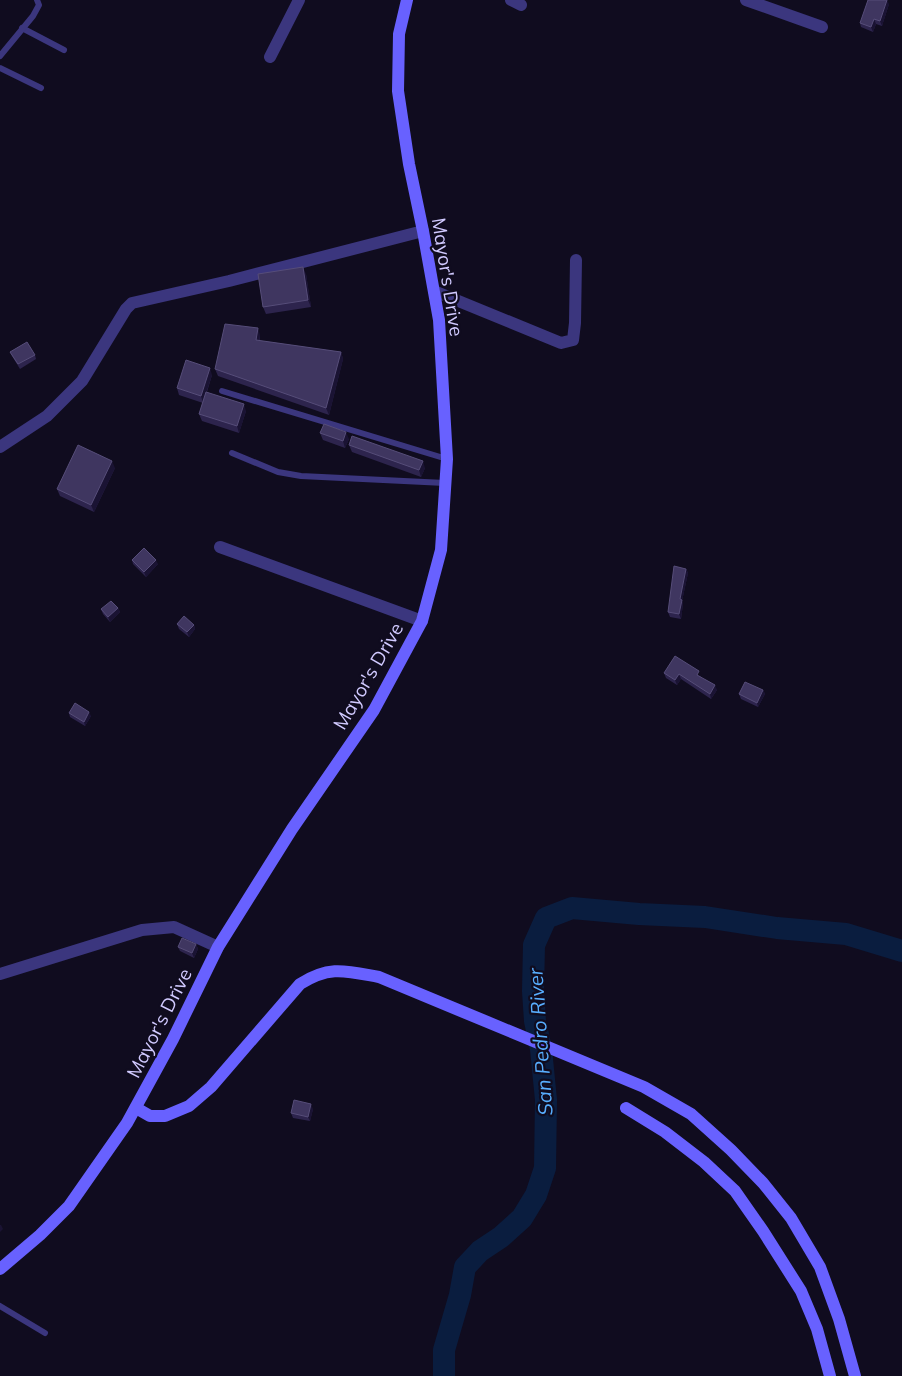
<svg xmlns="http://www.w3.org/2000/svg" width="902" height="1376" font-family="Mulish,sans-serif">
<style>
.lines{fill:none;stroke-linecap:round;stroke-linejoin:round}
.river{stroke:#0a1d3f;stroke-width:22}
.lane{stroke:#3b367e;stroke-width:6}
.street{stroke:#3b367e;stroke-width:12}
.secondary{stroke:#6861ff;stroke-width:12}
.wall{fill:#2d244d}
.shaded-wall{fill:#1a1333}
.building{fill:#3f3660;stroke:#564d79}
.labels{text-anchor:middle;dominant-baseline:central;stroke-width:4.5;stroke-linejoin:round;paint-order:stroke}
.street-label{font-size:19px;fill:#d1caff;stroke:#100c1f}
.water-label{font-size:20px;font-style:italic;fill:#58aeff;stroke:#100c1f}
</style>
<rect width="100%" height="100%" fill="#100c1f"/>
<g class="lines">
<polyline class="river" points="444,1376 444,1350 460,1295 465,1267 480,1251 501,1237 522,1218 536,1195 545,1168 546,1100 541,1049 535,1021 533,991 534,945 546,918 572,908 639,914 705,917 777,928 846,934 902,951"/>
<g class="lane">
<polyline points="22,28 64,50"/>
<polyline points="0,56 33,16 39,5 37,0"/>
<polyline points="0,68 41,88"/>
<polyline points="222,391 447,459"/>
<polyline points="232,453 278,472 301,476 445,483"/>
<polyline points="0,1306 45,1333"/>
</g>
<g class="street">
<polyline points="511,0 521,5"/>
<polyline points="746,0 822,27"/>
<polyline points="270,57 299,0"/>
<polyline points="434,291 561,343 573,340 575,323 576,260"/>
<polyline points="0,447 47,416 82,381 126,309 132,303 229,281 423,231"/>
<polyline points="220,547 422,621"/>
<polyline points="0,974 142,930 174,927 218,947"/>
</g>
<g class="secondary">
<path d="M136,1108l14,8h15l24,-10 22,-19 89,-103c30,-19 46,-13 79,-7l265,110 47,27 40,36 32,33 28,35 29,49 19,52 16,57"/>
<polyline points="626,1108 665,1132 704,1162 735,1191 763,1231 801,1291 817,1329 830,1376"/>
<polyline points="0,1269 40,1235 69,1206 127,1123 173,1039 218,947 292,829 374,710 422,621 441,550 447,459 439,320 423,231 409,164 398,91 399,34 407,0"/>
</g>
</g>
<g class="wall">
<polygon points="889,4 882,26 876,24 873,32 861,27 860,23"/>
<polygon points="306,274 311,307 266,314 263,307"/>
<polygon points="260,335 260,341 341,352 343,359 329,415 218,376 215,369"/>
<polygon points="10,352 35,355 36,359 20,369 12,356"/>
<polygon points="212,375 207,392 246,411 239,433 202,421 199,414 203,403 179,395 177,388"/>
<polygon points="320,433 349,439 345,448 323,440"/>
<polygon points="349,445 425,468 421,477 352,452"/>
<polygon points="115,468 94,512 60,496 57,489"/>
<polygon points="132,560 158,564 146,577 133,564"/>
<polygon points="686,569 688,573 682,601 683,604 681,619 670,617 668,612"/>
<polygon points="118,608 120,612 110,622 103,614 101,609"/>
<polygon points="177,624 194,625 195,629 189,637 179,629"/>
<polygon points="664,673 701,676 700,677 717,690 711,699 681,679 677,685 666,678"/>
<polygon points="763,690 765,694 758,707 741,699 739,694"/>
<polygon points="69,713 91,716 85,726 70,717"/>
<polygon points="196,944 198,949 194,958 180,951 178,947"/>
<polygon points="313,1109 310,1121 293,1118 291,1113"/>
</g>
<g class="shaded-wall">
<polygon points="887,0 889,4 882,26 880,21"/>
<polygon points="874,19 876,24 873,32 871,27"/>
<polygon points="303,267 306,274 311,307 308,300"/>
<polygon points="258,328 260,335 259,347 256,340"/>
<polygon points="341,352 343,359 329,415 326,408"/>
<polygon points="210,368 212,375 203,403 201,396"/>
<polygon points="244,404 246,411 239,433 237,426"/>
<polygon points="346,432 349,439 345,448 343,441"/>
<polygon points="112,461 115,468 94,512 91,505"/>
<polygon points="423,461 425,468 421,477 419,470"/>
<polygon points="156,560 158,564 146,577 144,572"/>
<polygon points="686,569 688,573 682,601 683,604 681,619 679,614 680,599"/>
<polygon points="118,608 120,612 110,622 108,617"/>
<polygon points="194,625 195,629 189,637 187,632"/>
<polygon points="679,674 681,679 677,685 675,680"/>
<polygon points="715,685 717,690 711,699 710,694"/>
<polygon points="763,690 765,694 758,707 757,703"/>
<polygon points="89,712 91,716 85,726 84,722"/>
<polygon points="196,944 198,949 194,958 192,953"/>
<polygon points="311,1104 313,1109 310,1121 308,1117"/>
<polygon points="0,1225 1,1225 3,1229 0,1232"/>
</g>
<g class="building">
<polygon points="868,0 887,0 880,21 874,19 871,27 860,23"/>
<polygon points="303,267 308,300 263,307 258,274"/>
<polygon points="225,324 258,328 256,340 341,352 326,408 215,369"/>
<polygon points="27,342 35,355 18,364 10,352"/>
<polygon points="186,360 210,368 201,396 177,388"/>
<polygon points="206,392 244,404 237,426 199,414"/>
<polygon points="324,424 346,432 343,441 320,433"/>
<polygon points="352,436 423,461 419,470 349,445"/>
<polygon points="78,445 112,461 91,505 57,489"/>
<polygon points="144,548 156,560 144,572 132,560"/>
<polygon points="674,566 686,569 680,599 682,600 679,614 668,612"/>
<polygon points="111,601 118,608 108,617 101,609"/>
<polygon points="184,616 194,625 187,632 177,624"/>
<polygon points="675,656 699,671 697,675 715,685 710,694 679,674 675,680 664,673"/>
<polygon points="745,682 763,690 757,703 739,694"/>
<polygon points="75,703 89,712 84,722 69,713"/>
<polygon points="182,938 196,944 192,953 178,947"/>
<polygon points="294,1100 311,1104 308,1117 291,1113"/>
</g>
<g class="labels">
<g class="street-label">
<text transform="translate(448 277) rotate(81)">Mayor's Drive</text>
<text transform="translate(368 676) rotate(-60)">Mayor's Drive</text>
<text transform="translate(159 1023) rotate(-63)">Mayor's Drive</text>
</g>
<g class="water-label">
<text transform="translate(540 1042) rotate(-94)">San Pedro River</text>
</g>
</g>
</svg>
